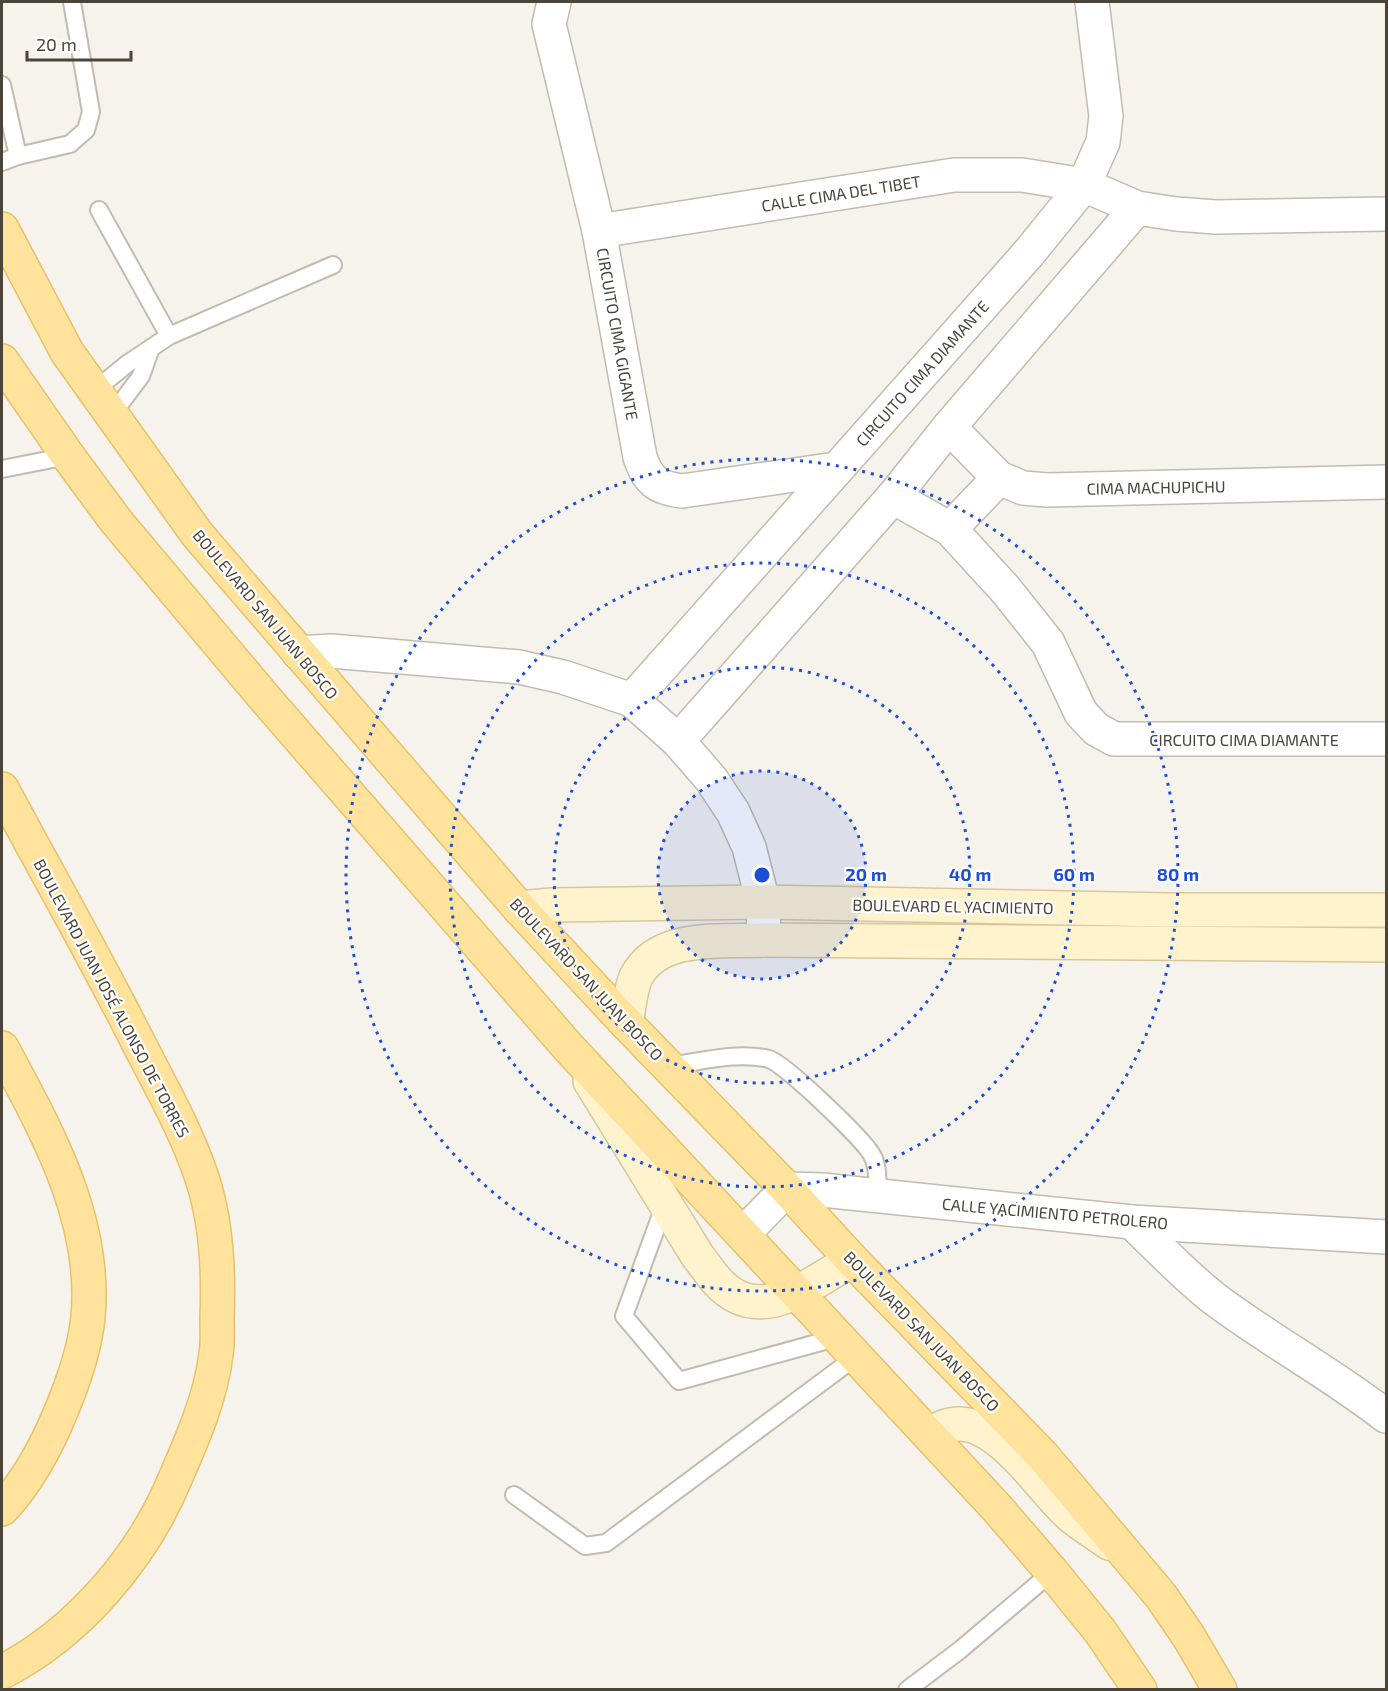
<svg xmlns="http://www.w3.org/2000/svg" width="1388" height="1691" font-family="'Exo 2',sans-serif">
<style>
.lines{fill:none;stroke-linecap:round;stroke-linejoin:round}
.lane-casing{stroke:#c2bbae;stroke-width:20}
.street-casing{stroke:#c2bbae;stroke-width:36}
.secondary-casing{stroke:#d6c79b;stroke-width:36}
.primary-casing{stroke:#e6c16a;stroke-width:36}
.lane{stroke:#fff;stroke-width:16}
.street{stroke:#fff;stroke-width:33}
.secondary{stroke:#fff3cd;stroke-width:33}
.primary{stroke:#ffe39c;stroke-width:33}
.ring{fill:none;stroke:#1d4ed8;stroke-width:3;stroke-dasharray:3 6}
.labels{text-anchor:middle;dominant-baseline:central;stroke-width:4.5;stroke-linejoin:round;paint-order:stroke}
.street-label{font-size:16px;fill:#4b4439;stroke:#fff}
.centre{fill:#1d4ed8;stroke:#fff;stroke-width:3}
.ring-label{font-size:18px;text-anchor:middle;font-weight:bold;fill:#1d4ed8;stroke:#fff;stroke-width:4.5;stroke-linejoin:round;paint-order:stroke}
</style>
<rect width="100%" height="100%" fill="#f6f3ec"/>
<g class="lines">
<g class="lane-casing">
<g id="lane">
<polyline points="2,85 18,156"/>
<polyline points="2,162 18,156 70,144 86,130 91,112 72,2"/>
<polyline points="99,210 169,336"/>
<polyline points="95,390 127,364 169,336 333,265"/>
<polyline points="111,416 141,376 151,348"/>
<polyline points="2,469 68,456"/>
<path d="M668,1066c32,-4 69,-15 101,-7 16,5 94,80 103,96 7,12 5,28 6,41"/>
<polyline points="665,1204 624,1316 679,1381 839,1337"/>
<polyline points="514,1495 585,1546 606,1543 857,1356"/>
<polyline points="907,1690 960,1650 1052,1572"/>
</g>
</g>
<g class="street-casing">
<g id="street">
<path d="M554,2l-5,22 50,207 41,226c8,24 17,31 42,34l154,-22"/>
<polyline points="599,231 954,175 1022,175 1084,185 1137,208 1176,214 1216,217 1386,214"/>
<polyline points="949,427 999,478 1023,488 1047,490 1386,482"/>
<polyline points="893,497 950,529 1005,589 1048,643 1081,713 1096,729 1114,739 1386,739"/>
<polyline points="950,529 999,478"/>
<polyline points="299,653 331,651 519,667 563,677 632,700 678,741 711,779 733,812 749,847 763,902 764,940"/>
<polyline points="632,700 1028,254 1084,185 1103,142 1106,116 1092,2"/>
<polyline points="678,741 893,497 949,427 1137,208"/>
<path d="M1132,1222c27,26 54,55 84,78 55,41 116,74 170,116"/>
<polyline points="743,1234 787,1189 822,1190 1132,1222 1386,1237"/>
</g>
</g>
<g class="secondary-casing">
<g id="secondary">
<polyline points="519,908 552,905 763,902 1168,910 1386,910"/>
<path d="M626,1023c3,-14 4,-33 10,-46 23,-44 87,-35 128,-37l622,5"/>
<path d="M590,1081l107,174c7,9 13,18 20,26 42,47 93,3 135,-21"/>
<path d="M930,1435c54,-43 106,51 141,81 12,10 26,18 38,27"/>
</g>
</g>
<g class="primary-casing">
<g id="primary">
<polyline points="2,229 67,352 197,534 519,908 626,1023 787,1189 852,1260 1042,1455 1161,1596 1189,1637 1220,1690"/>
<polyline points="2,361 68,456 116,521 263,696 568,1047 996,1507 1052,1572 1100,1631 1140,1690"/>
<path d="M2,789c45,84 92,166 135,251 23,45 49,90 65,138 15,45 17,93 15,140 0,12 1,25 -1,36 -5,43 -24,86 -41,125 -33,79 -97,154 -173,193"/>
<path d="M2,1048c44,82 95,171 86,269 -3,31 -14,63 -26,92 -15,37 -33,71 -60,100"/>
</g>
</g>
<use href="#lane" class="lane"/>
<use href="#street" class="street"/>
<use href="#secondary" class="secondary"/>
<use href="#primary" class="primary"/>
</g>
<circle cx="762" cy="875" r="104" fill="#1d4ed8" fill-opacity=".12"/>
<g class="ring">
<circle cx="762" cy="875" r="104"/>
<circle cx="762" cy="875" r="208"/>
<circle cx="762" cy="875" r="312"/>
<circle cx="762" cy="875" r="416"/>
</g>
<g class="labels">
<g class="street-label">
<text transform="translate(841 193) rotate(-9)">CALLE CIMA DEL TIBET</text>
<text transform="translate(618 334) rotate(80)">CIRCUITO CIMA GIGANTE</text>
<text transform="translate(922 373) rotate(-48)">CIRCUITO CIMA DIAMANTE</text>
<text transform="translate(1156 487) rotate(-1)">CIMA MACHUPICHU</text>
<text transform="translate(266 614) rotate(50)">BOULEVARD SAN JUAN BOSCO</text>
<text x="1244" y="739">CIRCUITO CIMA DIAMANTE</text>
<text transform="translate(953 906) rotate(1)">BOULEVARD EL YACIMIENTO</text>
<text transform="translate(587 979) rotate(47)">BOULEVARD SAN JUAN BOSCO</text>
<text transform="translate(112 998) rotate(62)">BOULEVARD JUAN JOSÉ ALONSO DE TORRES</text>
<text transform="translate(1055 1213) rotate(5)">CALLE YACIMIENTO PETROLERO</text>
<text transform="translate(922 1331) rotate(46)">BOULEVARD SAN JUAN BOSCO</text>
</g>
</g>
<circle cx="762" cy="875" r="9" class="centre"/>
<g class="ring-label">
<text x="866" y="881">20 m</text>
<text x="970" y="881">40 m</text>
<text x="1074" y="881">60 m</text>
<text x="1178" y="881">80 m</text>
</g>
<rect width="1388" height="1691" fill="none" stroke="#4b4439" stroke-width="6"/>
<path d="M27 51v9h104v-9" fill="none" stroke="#4b4439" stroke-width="3"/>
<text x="36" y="51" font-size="18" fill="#4b4439" stroke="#ffffff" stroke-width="4.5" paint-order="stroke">20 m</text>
</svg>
